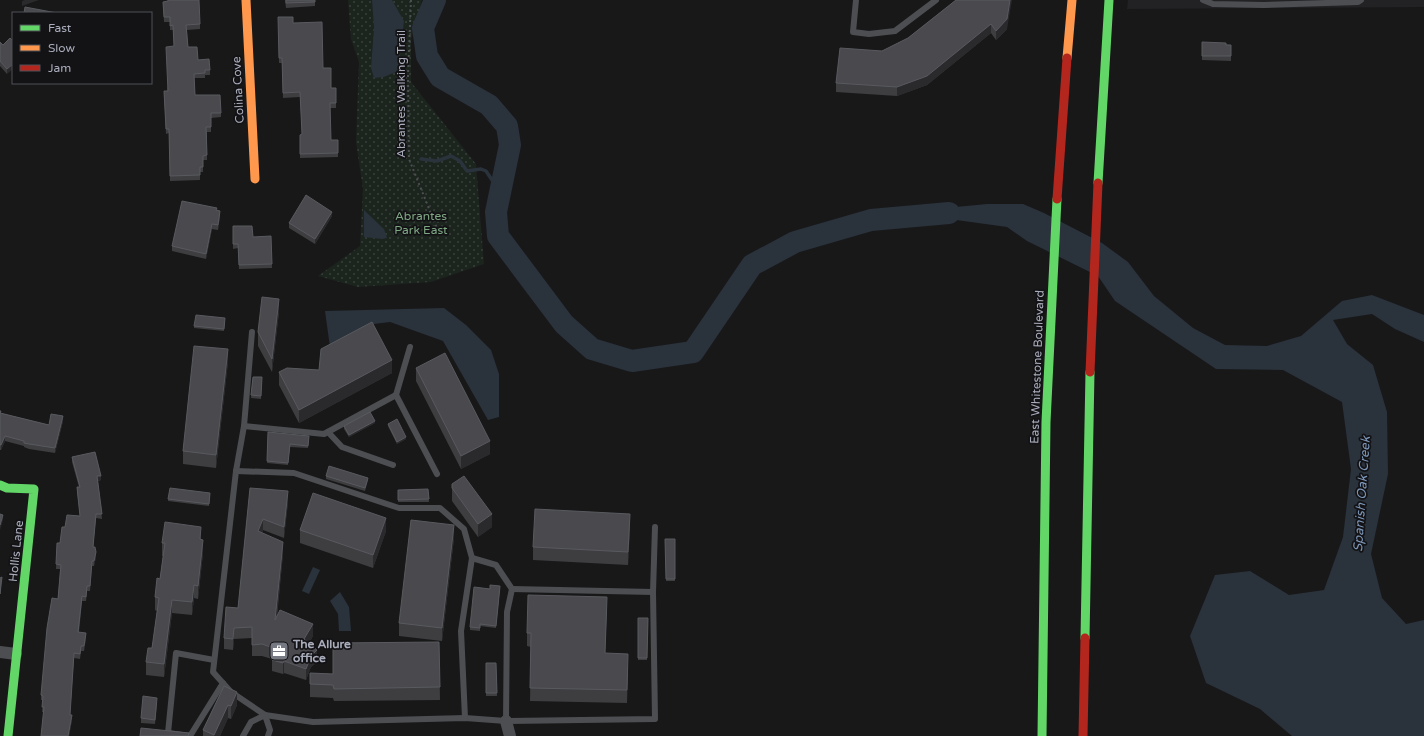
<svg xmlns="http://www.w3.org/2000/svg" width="1424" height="736" font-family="'Varela Round',sans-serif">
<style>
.built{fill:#222225}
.park{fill:url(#park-dots)}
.water{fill:#2a323c}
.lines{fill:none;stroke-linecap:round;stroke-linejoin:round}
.stream{stroke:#2a323c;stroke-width:3.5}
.river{stroke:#2a323c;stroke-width:22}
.path{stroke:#4e4f53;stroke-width:2;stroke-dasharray:2 3;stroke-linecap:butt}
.lane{stroke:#4c4e52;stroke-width:6}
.street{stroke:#4c4e52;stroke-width:12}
.fast{stroke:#63d668;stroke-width:9}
.slow{stroke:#ff974d;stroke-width:9}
.jam{stroke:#b3261e;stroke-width:9}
.wall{fill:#3e3e41}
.shaded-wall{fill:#2a2a2c}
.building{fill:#4a4a4e;stroke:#585a5f}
.labels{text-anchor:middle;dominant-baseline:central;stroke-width:3.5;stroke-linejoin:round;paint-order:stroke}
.street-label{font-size:12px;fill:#a9adbb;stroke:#131215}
.park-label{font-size:12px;fill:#7ea784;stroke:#131215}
.poi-label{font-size:12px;font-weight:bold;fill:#a9adbb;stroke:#131215;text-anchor:start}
.water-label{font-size:13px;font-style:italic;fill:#7d97b9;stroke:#131215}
</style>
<defs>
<pattern id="park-dots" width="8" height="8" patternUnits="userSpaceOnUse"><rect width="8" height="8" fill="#1c241e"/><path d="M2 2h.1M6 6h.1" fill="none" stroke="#3a413d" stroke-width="1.8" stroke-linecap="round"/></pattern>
</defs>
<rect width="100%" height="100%" fill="#181819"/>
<polygon class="built" points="1128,0 1424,0 1424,7 1127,9"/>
<polygon class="park" points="348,0 422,0 411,40 411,82 476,164 484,264 431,282 358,287 318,276 360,246 363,189 356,142 359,62 351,39"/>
<g class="water">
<polygon points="372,0 392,0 404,21 399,64 396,72 384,77 374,78 371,68 374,28"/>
<polygon points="987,204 1023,204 1044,213 1102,243 1128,262 1154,296 1193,328 1225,345 1267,346 1301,336 1342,301 1372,295 1424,315 1424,342 1395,329 1372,314 1333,320 1347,344 1373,365 1387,412 1388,474 1371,554 1382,598 1406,624 1424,620 1424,736 1292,736 1260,709 1206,683 1190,636 1215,575 1250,571 1289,595 1324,590 1343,537 1351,469 1342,402 1283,370 1216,369 1115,301 1098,276 1027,241 1007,227 920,215 935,209"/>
<polygon points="364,210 384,229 387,238 382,239 364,237"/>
<polygon points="444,308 466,325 491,350 499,374 499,417 488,420 443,341 390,322 374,324 330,347 325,311"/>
<polygon points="313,567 320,570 309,594 302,591"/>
<polygon points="340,592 349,607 351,631 339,631 338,614 330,601"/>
</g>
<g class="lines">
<polyline class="stream" points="421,159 437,161 451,156 460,161 467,171 481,169 486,171 500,192"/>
<polyline class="river" points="435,0 423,28 427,56 440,77 489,105 507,126 510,145 496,212 498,236 564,324 592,349 632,361 693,352 752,265 795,242 871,220 949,213"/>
<polyline class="path" points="411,0 408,75 409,159 438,231"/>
<g class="lane">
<polyline points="856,0 853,32 869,34 895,31 936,0"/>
<polyline points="1203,0 1213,4 1264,5 1358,2 1361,0"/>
<polyline points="252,332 244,426 236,471 213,672 231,692 265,715 313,722 465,718 506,721 655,719 653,592 655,527"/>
<polyline points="396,395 410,347"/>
<polyline points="244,426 324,434 396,395 437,474"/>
<polyline points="328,432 342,447 393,465"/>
<polyline points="236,471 294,473 399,508 440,508 464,529 472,558 461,631 465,718"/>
<polyline points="472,558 496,565 512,589 507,612 506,721"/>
<polyline points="512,589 653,592"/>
<polyline points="214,660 176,653 168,733 190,736 223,683"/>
<polyline points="243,736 251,722 265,715 270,730 268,736"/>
</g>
<g class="street">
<polyline points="0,652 16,654"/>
<polyline points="506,721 510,736"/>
</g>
<g class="fast">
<polyline points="1098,183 1109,0"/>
<polyline points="0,485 7,488 34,489 8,736"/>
<polyline points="1085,638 1090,372"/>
<polyline points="1042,736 1046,422 1057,199"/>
</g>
<g class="slow">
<polyline points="246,0 255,179"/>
<polyline points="1067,58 1072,0"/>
</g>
<g class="jam">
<polyline points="1057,199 1067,58"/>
<polyline points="1090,372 1098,183"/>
<polyline points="1083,736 1085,638"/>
</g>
</g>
<g class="wall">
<polygon points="285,0 315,0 315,6 286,8"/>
<polygon points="956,0 1007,29 996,40 991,33 927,85 897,96 836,92 836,83 882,51 908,38"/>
<polygon points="163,2 200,24 200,29 187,30 188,47 198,60 210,70 210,75 205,75 205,78 194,78 195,95 221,113 221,117 211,118 211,132 207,132 207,160 203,160 203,172 200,172 200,180 170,181 169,133 166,134 164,91 167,91 174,46 173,30 170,30 170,22 164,22"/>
<polygon points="278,17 293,23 323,68 331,88 336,88 336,108 330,108 331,140 338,140 338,157 300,158 300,135 302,134 300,97 283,98 282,63 279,63"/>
<polygon points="13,41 7,74 0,66 0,42 3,45"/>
<polygon points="1202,42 1231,45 1231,61 1202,60"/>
<polygon points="217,210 220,216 218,230 212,229 206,259 172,251 172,246"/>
<polygon points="332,216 315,244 289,228 289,223"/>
<polygon points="233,226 253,237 271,236 272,268 239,269 238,248 233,249"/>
<polygon points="279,312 272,372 258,346 258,332"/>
<polygon points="225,320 224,331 194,328 194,326"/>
<polygon points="228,362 216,468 183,464 183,451"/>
<polygon points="416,368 490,454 461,469 416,381"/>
<polygon points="319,370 392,373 299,423 279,385 279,372"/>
<polygon points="253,377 262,377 261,399 251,398"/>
<polygon points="0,411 1,413 49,425 63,421 55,453 29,449 24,447 24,446 5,441 1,450 0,450"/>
<polygon points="375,423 349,437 344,429 344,426"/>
<polygon points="388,424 406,439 397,444 388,426"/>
<polygon points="268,432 309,436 308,448 290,447 288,465 267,463"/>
<polygon points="72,457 101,480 98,481 102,519 96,518 93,547 96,557 94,566 92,566 90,591 87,591 86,601 82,601 79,632 86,638 84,651 81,651 80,659 74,658 70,715 72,720 69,736 41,736 44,712 42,712 43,700 41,700 41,695 58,599 60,569 56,569 57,543 60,543 65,527 80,516 77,492 77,487 79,487 72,462"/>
<polygon points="326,476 368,480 365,491 326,479"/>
<polygon points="452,484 492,527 478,537 452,501"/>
<polygon points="250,488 288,502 284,538 263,530 262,533 283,554 277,617 313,636 309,643 317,662 311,667 306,680 284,673 283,674 272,671 272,659 262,656 252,656 252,638 234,639 233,650 224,649 224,638 238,608"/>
<polygon points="428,489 429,502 398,502 398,490"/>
<polygon points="210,493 209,506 168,501 168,499"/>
<polygon points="630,527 628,565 533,560 533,547"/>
<polygon points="300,530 386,531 373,568 300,543"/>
<polygon points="454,538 442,641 399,636 399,623"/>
<polygon points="665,539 675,539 675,581 666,581"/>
<polygon points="201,540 203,553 198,599 194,598 192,615 172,613 164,677 146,675 146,662 152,648 157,611 155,610 155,597 160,579 163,556 162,556 162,543"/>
<polygon points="500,588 496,628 480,626 480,631 470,630 470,627 490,589"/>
<polygon points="607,610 605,653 628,667 627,703 530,701 531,647 527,646 527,633"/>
<polygon points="638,618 648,618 647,660 638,660"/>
<polygon points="439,642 440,700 334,701 333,698 310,697 310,673 333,674"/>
<polygon points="486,663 496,663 497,696 486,696"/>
<polygon points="224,686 237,705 231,719 228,718 220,736 203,736 203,730"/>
<polygon points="157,702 155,724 141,723 141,718"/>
</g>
<g class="shaded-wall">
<polygon points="25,0 39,0 22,6 22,1"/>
<polygon points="1010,0 1012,0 1007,29 996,40 996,31"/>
<polygon points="991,24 991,33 927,85 897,96 897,87"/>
<polygon points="13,64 13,69 7,74 7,69"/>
<polygon points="220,211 220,216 218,230 218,225"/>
<polygon points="332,212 332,216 315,244 315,239"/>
<polygon points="212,224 212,229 206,259 206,254"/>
<polygon points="279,299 279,312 272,372 272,359"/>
<polygon points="228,349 228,362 216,468 216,455"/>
<polygon points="392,360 392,373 299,423 299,410"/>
<polygon points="63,416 63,421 55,453 55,448"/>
<polygon points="375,421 375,423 349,437 349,435"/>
<polygon points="5,436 5,441 1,450 1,445"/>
<polygon points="406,437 406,439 397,444 397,442"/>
<polygon points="490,441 490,454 461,469 461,456"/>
<polygon points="97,476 101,476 101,480 97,481"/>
<polygon points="288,491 288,502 284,538 284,527"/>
<polygon points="492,514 492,527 478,537 478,524"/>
<polygon points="630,514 630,527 628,565 628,552"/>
<polygon points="3,515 3,520 0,530 0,525"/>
<polygon points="386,518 386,531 373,568 373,555"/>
<polygon points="263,519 263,530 258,542 258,531"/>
<polygon points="454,525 454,538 442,641 442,628"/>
<polygon points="201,527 201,540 200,539"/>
<polygon points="203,540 203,553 198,599 198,586"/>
<polygon points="283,542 283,554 275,632 275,620"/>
<polygon points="96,552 96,557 94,566 94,561"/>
<polygon points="194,585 194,598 192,615 192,602"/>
<polygon points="172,600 172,613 164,677 164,664"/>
<polygon points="313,624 313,636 304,650 304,639"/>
<polygon points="234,628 234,639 233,650 233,639"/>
<polygon points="86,633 86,638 84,651 84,646"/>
<polygon points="317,650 317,662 311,667 306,680 306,669 311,656"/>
<polygon points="284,661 284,673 283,674 283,663"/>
<polygon points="237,692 237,705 231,719 231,706"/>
<polygon points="157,698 157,702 155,724 155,720"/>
<polygon points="228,705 228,718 220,736 214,736"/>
<polygon points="72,715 72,720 69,736 68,736"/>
</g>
<g class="building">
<polygon points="168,0 199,0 200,24 186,25 188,47 197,47 198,60 209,59 210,70 205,70 205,73 194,74 195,95 220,95 221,113 211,113 211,127 206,127 207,155 203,156 203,167 200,167 200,175 170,176 169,129 166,129 164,91 168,91 166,47 174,46 173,25 170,26 170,17 164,17 163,2 168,1"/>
<polygon points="286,0 315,0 315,2 286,3"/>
<polygon points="956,0 1010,0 1007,19 996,31 991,24 927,76 897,87 836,83 840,48 882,51 908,38"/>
<polygon points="25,7 57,13 24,13"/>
<polygon points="278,17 293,17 293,23 322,22 323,68 331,68 331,88 336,88 336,103 330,103 331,140 338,140 338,153 300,154 300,135 302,134 300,92 283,93 282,58 279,58"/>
<polygon points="10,38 13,41 13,64 7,69 0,61 0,42 3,45"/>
<polygon points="1202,42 1226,43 1226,45 1231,45 1231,56 1202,56"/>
<polygon points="306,195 332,212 315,239 289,223"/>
<polygon points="182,201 217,208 216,210 220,211 218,225 212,224 206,254 172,246"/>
<polygon points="233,226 252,226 253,237 271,236 272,264 239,265 238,244 233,244"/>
<polygon points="262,297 279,299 272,359 258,332"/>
<polygon points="196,315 225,318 224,329 194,326"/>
<polygon points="372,322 392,360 299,410 279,372 287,368 319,370 321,349"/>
<polygon points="194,346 228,349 216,455 183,451"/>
<polygon points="445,353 490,441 461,456 416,368"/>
<polygon points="253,377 262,377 261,396 251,395"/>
<polygon points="0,411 1,411 0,413 49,425 51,414 63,416 55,448 29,444 24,443 24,441 5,436 1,445 0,445"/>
<polygon points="370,412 375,421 349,435 344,426"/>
<polygon points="397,419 406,437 397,442 388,424"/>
<polygon points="268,432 309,436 308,446 290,444 288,463 267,461"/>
<polygon points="95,452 101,476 97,476 102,514 96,514 93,547 95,547 96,552 94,561 92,561 90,586 87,586 86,597 82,596 78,632 86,633 84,646 81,646 80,654 74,653 70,715 72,715 68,736 41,736 44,707 42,707 43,696 41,695 47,628 52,598 58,599 61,565 56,564 57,543 60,543 62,527 65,527 67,515 80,516 77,487 80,487 72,457"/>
<polygon points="329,466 368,478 365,488 326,476"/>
<polygon points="464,476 492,514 478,524 452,488 452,484"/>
<polygon points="170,488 210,493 209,504 168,499"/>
<polygon points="250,488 288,491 284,527 263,519 258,531 283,542 275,620 280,610 313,624 304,639 317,650 311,656 306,669 284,661 283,663 272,660 275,652 274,652 276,649 262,644 252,645 252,627 234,628 233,639 224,638 226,607 238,608"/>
<polygon points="428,489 429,499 398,500 398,490"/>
<polygon points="313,493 386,518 373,555 300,530"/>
<polygon points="535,509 630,514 628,552 533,547"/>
<polygon points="0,514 3,515 0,525"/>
<polygon points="411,520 454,525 442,628 399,623"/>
<polygon points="165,522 201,527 200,539 203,540 198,586 194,585 192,602 172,600 164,664 146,662 148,648 152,648 159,598 155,597 157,578 160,579 165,543 162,543"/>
<polygon points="665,539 675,539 675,579 666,579"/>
<polygon points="2,577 0,594 0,578"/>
<polygon points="490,585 500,586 496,626 480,624 480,628 470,627 474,587 490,589"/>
<polygon points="528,595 607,597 605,653 628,654 627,690 530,688 531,633 527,633"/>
<polygon points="638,618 648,618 647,658 638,658"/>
<polygon points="439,642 440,687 334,689 333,685 310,684 310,673 333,674 333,643"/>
<polygon points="486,663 496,663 497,693 486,693"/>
<polygon points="224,686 237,692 231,706 228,705 214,735 203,730"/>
<polygon points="143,696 157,698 155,720 141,718"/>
<polygon points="141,728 189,733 188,736 140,736"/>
</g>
<defs>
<g id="office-square" transform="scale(1)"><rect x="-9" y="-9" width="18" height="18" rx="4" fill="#767982" stroke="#131215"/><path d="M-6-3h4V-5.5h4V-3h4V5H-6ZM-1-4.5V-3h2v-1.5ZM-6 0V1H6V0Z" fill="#fff"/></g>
</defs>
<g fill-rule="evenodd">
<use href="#office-square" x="279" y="651"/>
</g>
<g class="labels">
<g class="street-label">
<text transform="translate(238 90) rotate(-93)">Colina Cove</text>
<text transform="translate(401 94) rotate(-90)">Abrantes Walking Trail</text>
<text transform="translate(1037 367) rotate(-88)">East Whitestone Boulevard</text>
<text transform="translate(16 551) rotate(-84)">Hollis Lane</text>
</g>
<g class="park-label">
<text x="421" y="216">Abrantes<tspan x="421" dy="14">Park East</tspan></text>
</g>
<g class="poi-label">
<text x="293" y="644">The Allure<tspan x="293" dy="14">office</tspan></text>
</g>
<g class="water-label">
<text transform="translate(1362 494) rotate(-86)">Spanish Oak Creek</text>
</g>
</g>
<rect x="12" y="12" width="140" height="72" fill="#131215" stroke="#4f5057"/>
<rect x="20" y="25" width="20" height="6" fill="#63d668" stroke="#4f5057"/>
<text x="48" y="32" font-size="12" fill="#a9adbb">Fast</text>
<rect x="20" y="45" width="20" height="6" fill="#ff974d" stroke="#4f5057"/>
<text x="48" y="52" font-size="12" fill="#a9adbb">Slow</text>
<rect x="20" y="65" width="20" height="6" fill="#b3261e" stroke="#4f5057"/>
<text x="48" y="72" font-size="12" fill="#a9adbb">Jam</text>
</svg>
